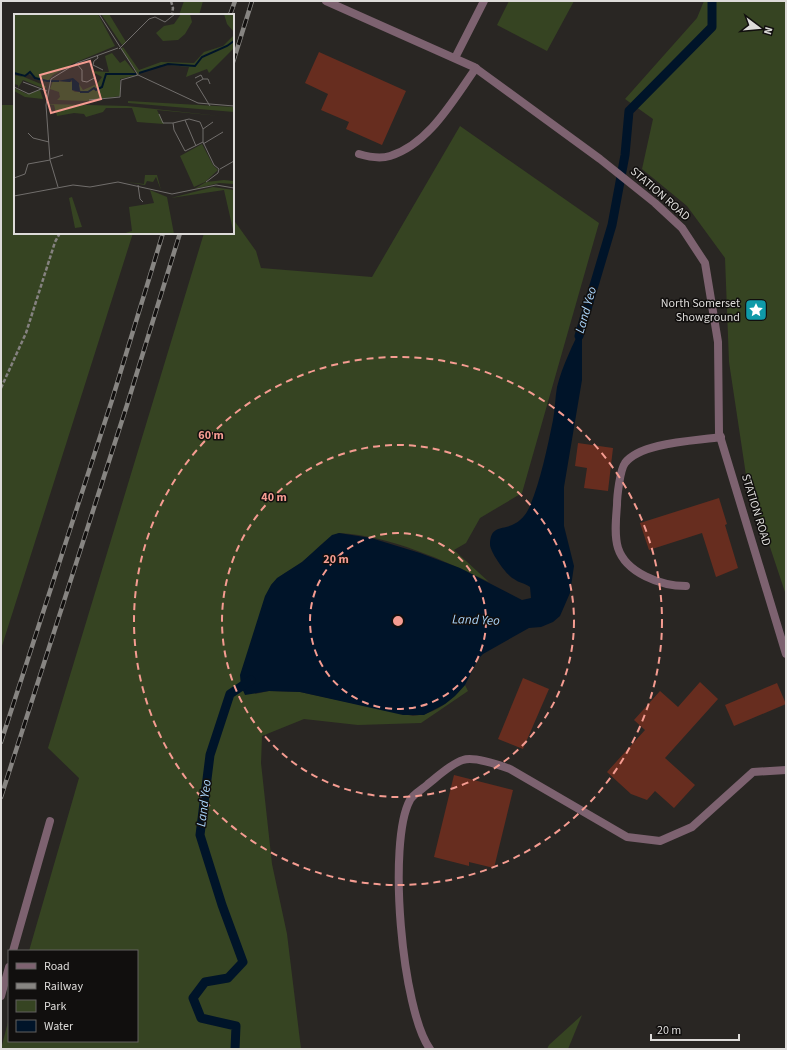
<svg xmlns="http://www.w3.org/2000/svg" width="787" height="1050" font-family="'Source Sans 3',sans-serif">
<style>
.green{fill:#364422}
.water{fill:#001429}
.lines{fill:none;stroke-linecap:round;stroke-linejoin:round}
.stream{stroke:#001429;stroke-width:9}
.building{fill:#672d1f}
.path{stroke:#858280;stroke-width:2.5;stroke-dasharray:4 2;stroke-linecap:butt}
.service{stroke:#7d6270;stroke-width:8}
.minor{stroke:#7d6270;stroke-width:8}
.rail-casing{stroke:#878582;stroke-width:4.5}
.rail{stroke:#110f0e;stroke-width:3;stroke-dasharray:9;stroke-linecap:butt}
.ring{fill:none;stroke:#f59c91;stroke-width:2;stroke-dasharray:7 5}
.labels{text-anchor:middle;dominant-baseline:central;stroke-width:3;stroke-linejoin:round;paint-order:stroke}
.street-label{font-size:12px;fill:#dddbd9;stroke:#110f0e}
.poi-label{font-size:12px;fill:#dddbd9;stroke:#110f0e;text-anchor:end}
.water-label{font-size:13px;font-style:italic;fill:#a9d4fb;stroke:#110f0e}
.inset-river{fill:none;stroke:#001429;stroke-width:2}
.inset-road{fill:none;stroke:#716e6c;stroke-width:1}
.view{fill:#f59c91;fill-opacity:0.15;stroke:#f59c91;stroke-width:2}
.inset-edge{fill:none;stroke:#dddbd9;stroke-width:2}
.centre{fill:#f59c91;stroke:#110f0e;stroke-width:2}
.ring-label{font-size:12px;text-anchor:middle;font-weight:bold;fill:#f59c91;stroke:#110f0e;stroke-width:3;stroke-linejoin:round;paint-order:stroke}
</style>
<rect width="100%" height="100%" fill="#292623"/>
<g class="green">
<polygon points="184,1 203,1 199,15 179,15"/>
<polygon points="509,1 574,1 547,51 497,25"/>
<polygon points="704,1 786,1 786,595 746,475 729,362 725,258 687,206 642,169 653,119 625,99 697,18"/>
<polygon points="1,105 15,105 15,233 133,233 1,649"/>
<path d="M460,126l139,97 -77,270 -42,25 -14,25 -12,7 35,32c-46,-22 -98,-46 -150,-49 -14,5 -25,20 -37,29 -11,8 -22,13 -31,23l-16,109 14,-3 31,1 113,24c23,-2 38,-15 52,-31l3,6 -47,32 -63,2 -54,-6 -42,17 -1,27 11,101 15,70 14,115h-300l8,-31v23h128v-90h-108l50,-173 -31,-30 156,-515h29v-14l23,32 5,17 111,9z"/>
<polygon points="582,1015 568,1049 547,1049 549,1045"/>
</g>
<path class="water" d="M582,325v55l-18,107v39l10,40 -4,27 -10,23 -7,6 -12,5 -12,1 -46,26 -5,5 -13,26 -10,11 -10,8 -21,11h-21l-103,-23 -31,-1 -24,4 -4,-9 -1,-11 25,-79 6,-11 6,-7 25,-16 30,-27 7,-2 32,5 49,15 40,15 62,32 9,-2 -1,-11c-5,-4 -11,-4 -16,-8 -8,-4 -23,-26 -24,-34 0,-19 11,-15 22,-20 9,-4 14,-10 18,-19 11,-27 17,-57 23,-86 2,-10 2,-22 4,-33 5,-21 16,-42 25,-62z"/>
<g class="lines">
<g class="stream">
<polyline points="579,336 612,225 625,155 629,111 712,27 712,1"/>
<polyline points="235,1049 236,1026 201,1018 193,998 205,982 228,978 243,962 222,905 200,835 210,755 230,694 251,680"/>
</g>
</g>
<g class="building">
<polygon points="319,52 406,91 382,145 346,129 349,122 321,110 328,94 305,83"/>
<polygon points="578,443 613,448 608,491 584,488 587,468 575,466"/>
<polygon points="719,498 727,524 725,525 738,568 716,577 702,533 649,550 640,523"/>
<polygon points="523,678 549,689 523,749 498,739"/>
<polygon points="700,682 718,699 665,758 695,785 674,808 655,791 647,800 631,794 607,772 645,730 634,720 660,691 678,707"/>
<polygon points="777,683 786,704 734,726 725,705"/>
<polygon points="454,775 513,790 494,868 469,862 469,866 434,857"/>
</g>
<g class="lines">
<g class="path">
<polyline points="171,1 173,8 172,15"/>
<polyline points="1,388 26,333 55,242 60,233"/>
</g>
<g class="service">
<polyline points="455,58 484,1"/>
<path d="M359,154c10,3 21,5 31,2 39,-12 63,-56 86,-88"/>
<path d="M686,586c-25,0 -60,-13 -68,-38 -4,-13 -2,-30 -1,-43 0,-9 3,-35 8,-42 16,-21 71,-22 96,-26"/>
<polyline points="13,951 50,821"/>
<polyline points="1,996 9,967"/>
<path d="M430,1049c-28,-38 -43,-207 -20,-249 3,-6 13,-11 18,-16 9,-7 24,-21 35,-24 11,-4 36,5 47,9l117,68 33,4 32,-14 61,-55 33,-2"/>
</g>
<polyline class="minor" points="326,1 474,67 600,159 655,203 682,228 705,263 718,342 719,433 786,654"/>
<g class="rail-casing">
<g id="rail">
<polyline points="230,15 235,1"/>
<polyline points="233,62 252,1"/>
<polyline points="1,742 112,400 163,233"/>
<polyline points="1,797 127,405 180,233"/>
</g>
</g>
<use href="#rail" class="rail"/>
</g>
<g class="ring">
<circle cx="398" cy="621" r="88"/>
<circle cx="398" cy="621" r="176"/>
<circle cx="398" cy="621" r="264"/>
</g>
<defs>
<g id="sight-square" transform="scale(1.15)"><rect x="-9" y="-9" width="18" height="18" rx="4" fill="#0f9aa8" stroke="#110f0e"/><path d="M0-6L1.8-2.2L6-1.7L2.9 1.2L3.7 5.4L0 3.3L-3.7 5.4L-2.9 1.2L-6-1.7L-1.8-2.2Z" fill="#fff"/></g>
</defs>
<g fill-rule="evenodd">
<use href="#sight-square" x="756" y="310"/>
</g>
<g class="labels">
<g class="street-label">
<text transform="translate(660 194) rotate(41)">STATION ROAD</text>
<text transform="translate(756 510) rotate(73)">STATION ROAD</text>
</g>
<g class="poi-label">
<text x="740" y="303">North Somerset<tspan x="740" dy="14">Showground</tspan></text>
</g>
<g class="water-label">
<text transform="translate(586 310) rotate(-74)">Land Yeo</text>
<text transform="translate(476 620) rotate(2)">Land Yeo</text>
<text transform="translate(204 803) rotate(-83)">Land Yeo</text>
</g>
</g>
<g transform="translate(14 14)">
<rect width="220" height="220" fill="#292623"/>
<path d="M0,0h84l17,32 -43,18 -19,11 -6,7 -12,-3 -6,-5 -5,3 22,9 -1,3 -22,-9 -5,8v-3l-4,-1v-9l9,2 -9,-4zM87,0h8l17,28 -4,3zM167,0h9l2,8 -7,12 -7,6 -15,1 -7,-8 8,-7 10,-2zM210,0h10v18l-7,-8zM220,21v13l-25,25 -2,-4 -21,8 3,-10 -19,-2h-9l-23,9 -17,-25 2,-2 16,23 22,-8 33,1 10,-11 19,-6zM98,39l8,10 5,-3 12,15 -17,4v17l-34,5 -29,-1 3,-3 -1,-5 -9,-3 3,-8 19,1v8l3,2h6l-4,-11 6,9 14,-6 5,-7 -11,-6 18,1 -4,-16zM0,74l13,6 13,-4 3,9 -18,-2 -11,-6zM114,87l106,6v5l-106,-9zM33,90l80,2 93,10 -63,-6 7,14 -27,-2 -5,-14h-26l-3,4 -17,5 -2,-3 -10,-1 -17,3 -3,-11zM188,130l11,21 5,5 -13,12 -11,5 -14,-31zM131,161h12l4,15 -5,-13 -3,5 -6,-1 -2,4 -19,-3 18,2zM210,166l10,1v3l-15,-1 -25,6 12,-7zM199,173l21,3v44l-10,-44 -53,8zM136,176l17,7 7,37h-52l10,-3 -3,-24 25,-4zM58,183l10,30 -7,1 -6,-30z" fill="#364422"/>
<path d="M59,64l6,5 1,9 -8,-2v-10l-2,2 -12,-1z" fill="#001429"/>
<path class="inset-river" d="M0,59l11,3 5,-4 5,6 12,3h12M125,59l29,-9 27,2 7,-9 25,-11 7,-5M66,78h8l6,-4 2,2 6,-3 4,-13h30"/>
<path class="inset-road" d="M85,0l39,61 60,28 36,3M105,35l30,-30 6,-2 10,5 10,-8M83,41l1,3 -4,3 -1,4 10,5M62,49l6,7v11l5,1 9,-5M181,64l6,-3 2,4h5l2,5M189,65l-7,4 14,23M9,68l24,9M0,73l15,7 12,-5M75,86l31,-3 1,-17 17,-5M145,100l4,9h10l1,7 11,21 18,-9M171,106l11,26M159,109l16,-4 11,3 3,7v13l11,23 5,4M189,115l10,-7M14,119l5,5 16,4M189,130l20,-12M36,145l13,-4M14,150l22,-4M206,155l14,-8M0,164l11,-4 3,-10M192,168l12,-9 1,-4M124,171l2,14 3,3M44,173l-8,-27 -4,-55 5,-26 26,-16 41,-15M0,182l59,-11 17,2 28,-5 54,12 44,-9 18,3"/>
<path class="view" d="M76,47l11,38 -50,14 -11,-38z"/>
<rect width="220" height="220" class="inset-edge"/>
</g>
<circle cx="398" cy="621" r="6" class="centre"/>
<g class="ring-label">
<text x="211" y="439">60 m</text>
<text x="274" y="501">40 m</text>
<text x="336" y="563">20 m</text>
</g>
<rect width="787" height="1050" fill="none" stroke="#dddbd9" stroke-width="4"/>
<rect x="8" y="950" width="130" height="92" fill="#110f0e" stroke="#63615f"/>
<rect x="16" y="963" width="20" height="6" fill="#7d6270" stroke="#63615f"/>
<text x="44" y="970" font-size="12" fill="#dddbd9">Road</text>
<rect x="16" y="983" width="20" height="6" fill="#878582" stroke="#63615f"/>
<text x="44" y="990" font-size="12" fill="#dddbd9">Railway</text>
<rect x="16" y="1000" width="20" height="12" fill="#364422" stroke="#63615f"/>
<text x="44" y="1010" font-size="12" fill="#dddbd9">Park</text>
<rect x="16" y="1020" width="20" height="12" fill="#001429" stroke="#63615f"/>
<text x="44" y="1030" font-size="12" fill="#dddbd9">Water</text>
<g transform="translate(759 28) rotate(106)" stroke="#110f0e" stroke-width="3" paint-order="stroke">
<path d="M0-3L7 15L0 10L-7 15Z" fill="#dddbd9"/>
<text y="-6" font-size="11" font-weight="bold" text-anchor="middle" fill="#dddbd9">N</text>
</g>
<path d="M651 1034v6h88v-6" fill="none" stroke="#dddbd9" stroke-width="2"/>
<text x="657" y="1034" font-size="12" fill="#dddbd9" stroke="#110f0e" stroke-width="3" paint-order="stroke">20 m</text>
</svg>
